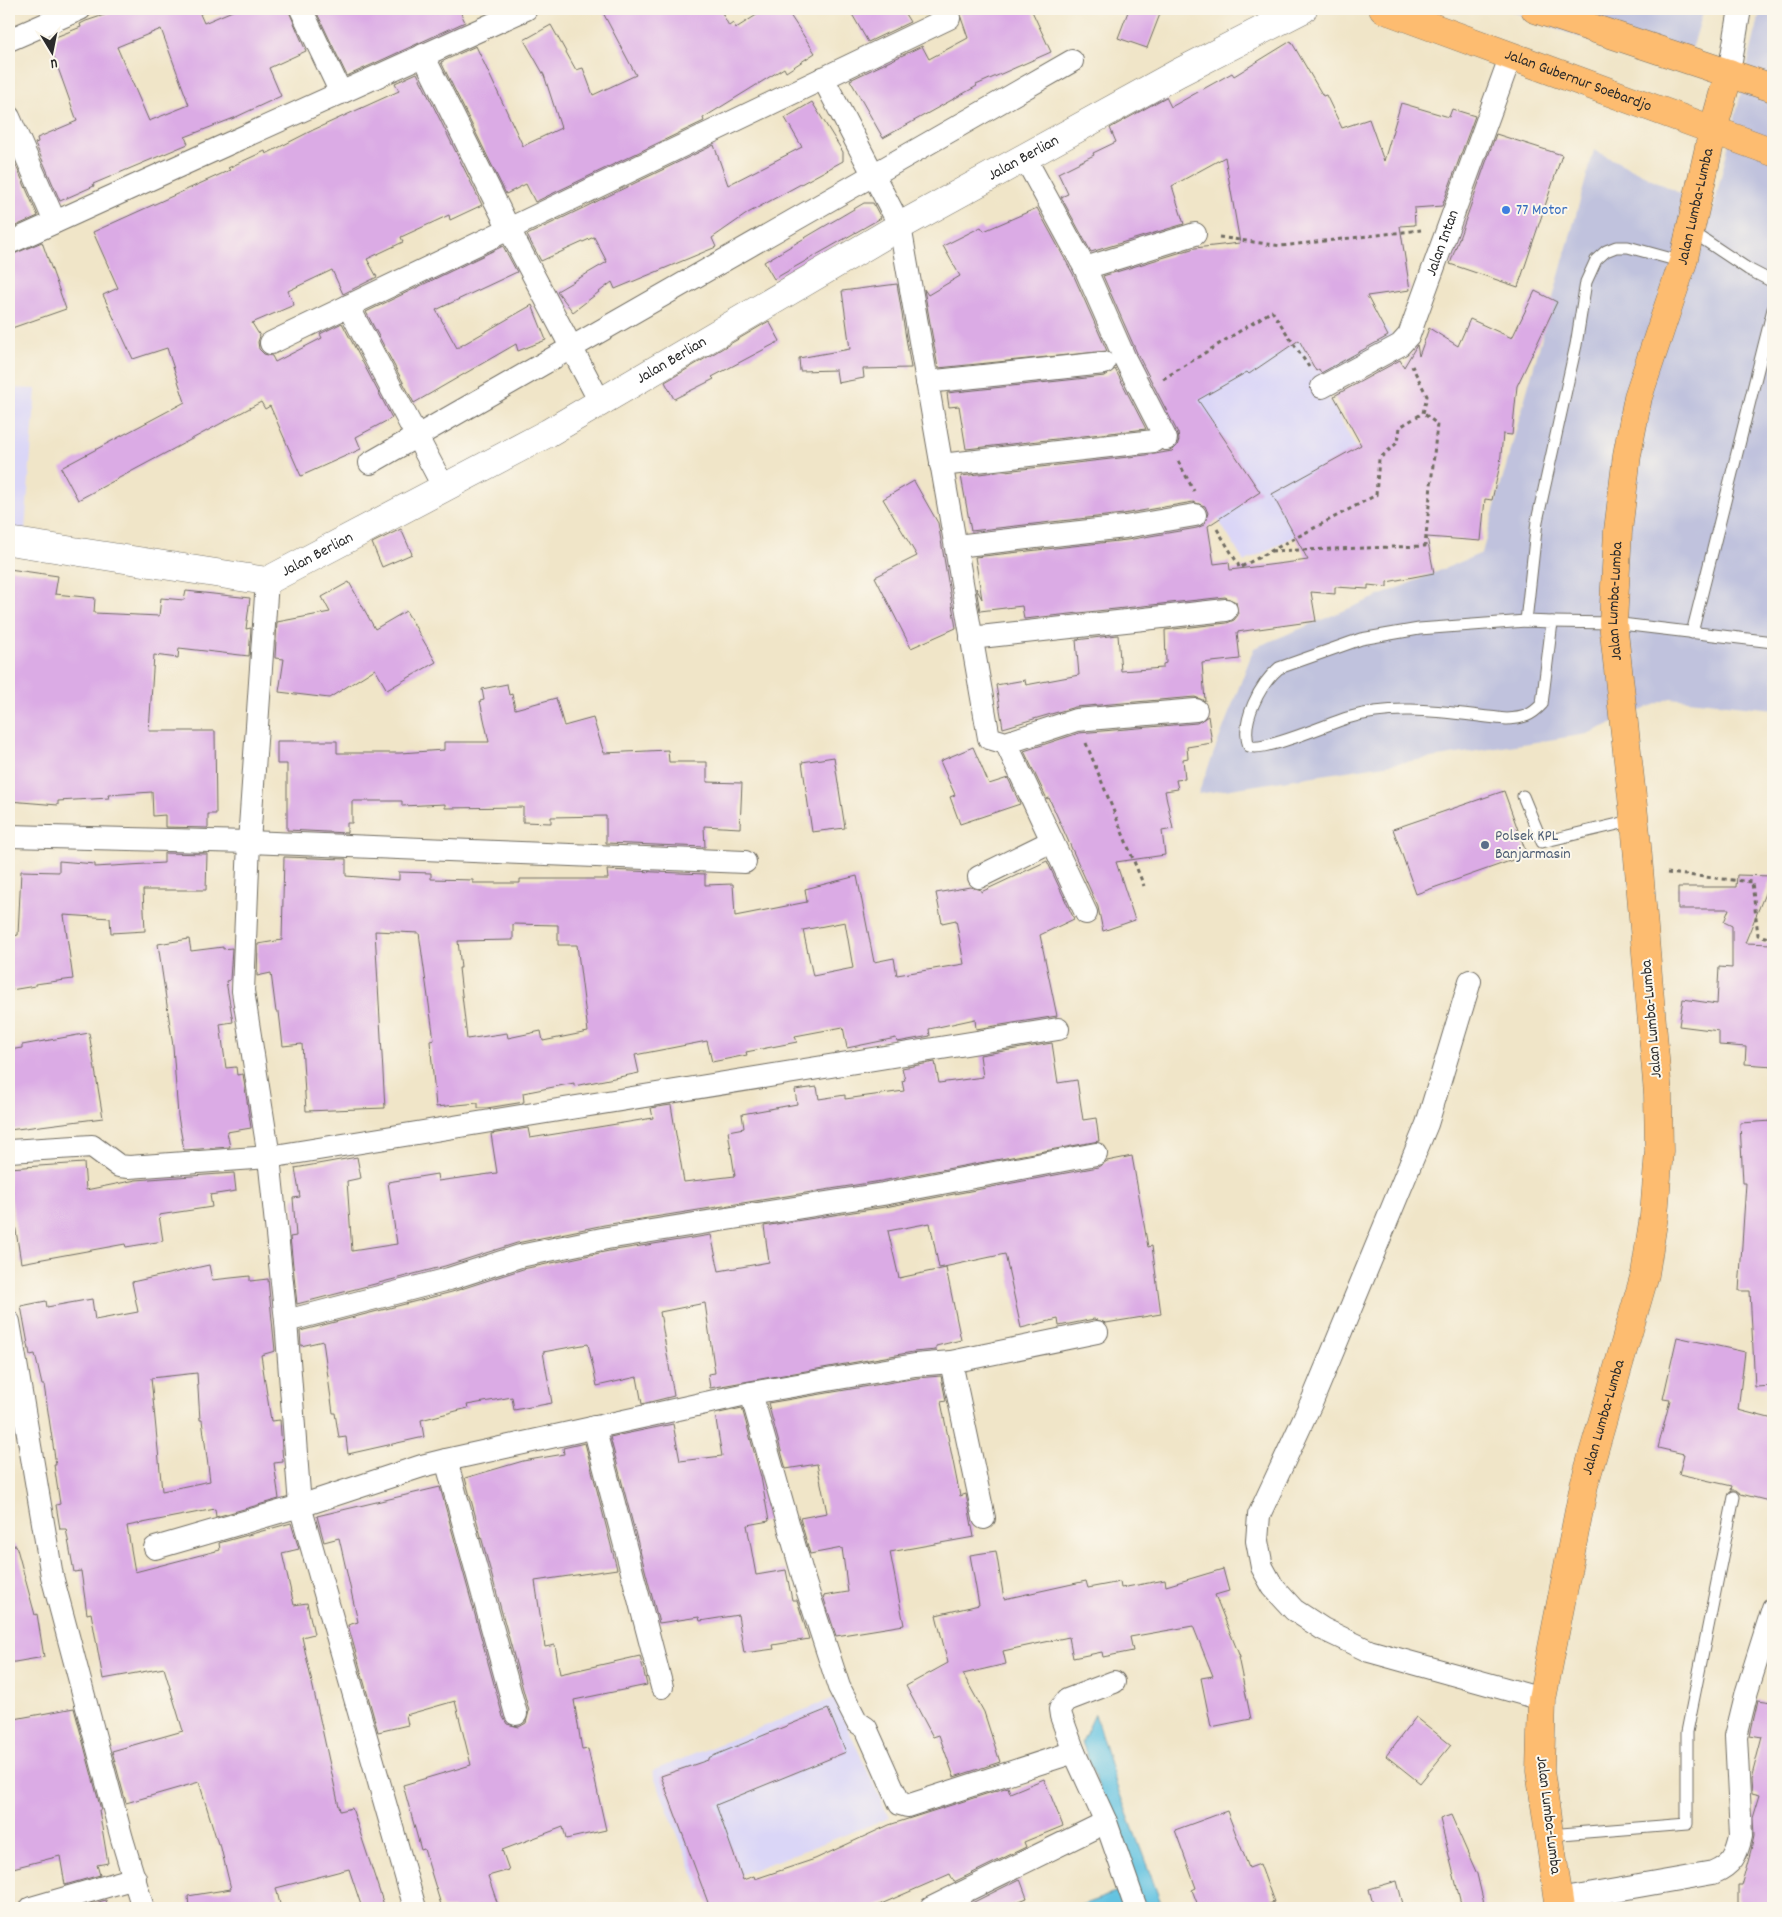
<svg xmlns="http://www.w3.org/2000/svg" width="1782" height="1917" font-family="Dekko,sans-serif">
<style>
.built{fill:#dad6f7}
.industrial{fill:#c0c2dd}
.water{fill:#63c3e1;stroke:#477786}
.building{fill:#dbabe5;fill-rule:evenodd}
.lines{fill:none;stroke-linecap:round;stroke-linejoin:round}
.service-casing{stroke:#706c62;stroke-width:13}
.minor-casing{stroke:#706c62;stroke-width:24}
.tertiary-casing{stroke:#706c62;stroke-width:29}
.trunk-casing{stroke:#706c62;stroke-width:29}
.path{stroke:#706c62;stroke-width:3;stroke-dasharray:4 4;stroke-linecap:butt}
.service{stroke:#fff;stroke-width:11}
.minor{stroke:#fff;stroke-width:22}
.tertiary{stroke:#fff;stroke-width:28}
.trunk{stroke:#fdbc70;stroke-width:28}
.shop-dot{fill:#3f7fe0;stroke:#fbf7ec;stroke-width:2}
.service-dot{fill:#5c6f8a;stroke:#fbf7ec;stroke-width:2}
.labels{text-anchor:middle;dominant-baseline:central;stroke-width:4;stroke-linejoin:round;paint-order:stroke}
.street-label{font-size:16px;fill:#2b2b2b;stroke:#fbf7ec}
.shop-label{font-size:16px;fill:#366cbe;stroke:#fbf7ec;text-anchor:start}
.service-label{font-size:16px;fill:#4e5e75;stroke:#fbf7ec;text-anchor:start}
</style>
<rect width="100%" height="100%" fill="#fbf7ec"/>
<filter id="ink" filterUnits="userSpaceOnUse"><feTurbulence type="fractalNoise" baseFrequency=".02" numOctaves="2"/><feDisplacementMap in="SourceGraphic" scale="10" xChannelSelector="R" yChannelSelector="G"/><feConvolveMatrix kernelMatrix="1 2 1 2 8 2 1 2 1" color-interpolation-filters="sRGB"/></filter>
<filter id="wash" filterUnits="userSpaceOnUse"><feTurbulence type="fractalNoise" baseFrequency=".0096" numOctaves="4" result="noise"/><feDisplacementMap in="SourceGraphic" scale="20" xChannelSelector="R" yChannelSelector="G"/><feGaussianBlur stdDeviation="1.12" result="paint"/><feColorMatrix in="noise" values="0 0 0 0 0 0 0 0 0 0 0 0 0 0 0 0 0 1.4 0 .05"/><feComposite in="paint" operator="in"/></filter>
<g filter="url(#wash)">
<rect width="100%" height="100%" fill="#f0e5c8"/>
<g class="built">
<polygon points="1369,307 1397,340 1325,391 1381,493 1244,562 1145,399 1279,315"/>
<polygon points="9,388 36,389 25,530 9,527"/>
<polygon points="834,1698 889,1818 700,1890 652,1771"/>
</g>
<g class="industrial">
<polygon points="1505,9 1704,9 1689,59 1616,51"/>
<polygon points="1761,9 1773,9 1773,709 1670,698 1587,734 1198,794 1254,648 1482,553 1594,150 1713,210"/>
</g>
<polygon class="water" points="1095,1714 1116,1784 1163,1908 1073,1908 1135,1886 1082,1742"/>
<g id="blocks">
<g class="building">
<path d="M122,9h87l-9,5 4,9 33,-14h51l18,42 -37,17 12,28 -47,22 -49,19 3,7 -95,40 1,2 -34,15 -25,-58 3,-1 -1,-4 40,-17 -29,-81 33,-13 -1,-3 6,-3zM161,29l28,76 -40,16 -32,-74z"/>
<polygon points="315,9 459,9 465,22 347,76"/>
<polygon points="601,9 720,9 729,26 733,23 736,28 766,9 786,9 815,53 786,72 784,68 703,118 704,121 535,202 526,184 506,194 441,62 476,46 523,146 561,128 544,75 524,40 551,25 576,70 583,68 593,95 636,75"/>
<polygon points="849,9 902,9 910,22 868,42"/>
<polygon points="958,9 1031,9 1051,52 976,85 977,86 883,138 850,80 922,46 929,59 968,38"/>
<polygon points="1129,9 1162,9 1147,48 1118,38"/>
<polygon points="1291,41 1323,96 1326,95 1342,128 1369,119 1384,161 1401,103 1449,117 1452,109 1475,116 1442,206 1414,208 1415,225 1400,226 1410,290 1367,296 1388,336 1321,373 1319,369 1316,371 1299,340 1249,374 1247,372 1198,400 1260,492 1208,526 1214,564 1229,562 1230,570 1308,560 1272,494 1361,445 1334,396 1400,360 1404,367 1417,345 1419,356 1429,328 1458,346 1470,319 1512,338 1535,291 1557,302 1517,386 1512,435 1503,434 1500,465 1492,500 1485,499 1481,541 1427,537 1434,573 1387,582 1387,587 1368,585 1368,589 1335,587 1335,594 1311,592 1316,621 1237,632 1240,659 1202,663 1205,701 1195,697 1075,707 1003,728 996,685 1025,680 1026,685 1079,675 1076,640 1118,635 1121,671 1163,668 1163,664 1166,663 1165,630 1227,623 1234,620 1238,615 1236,602 1225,597 1024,619 1022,606 980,611 976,588 982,599 975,557 1127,540 1197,528 1204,525 1208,513 1205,506 1193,502 1123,514 971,531 961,476 1155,454 1172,451 1177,446 1179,440 1178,433 1137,353 1103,276 1195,248 1240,243 1225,157 1172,186 1184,224 1091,252 1061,197 1068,194 1058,173 1094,155 1093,153 1116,142 1110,128 1166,97 1171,107 1232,73 1234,76"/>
<polygon points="417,73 482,205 450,220 449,215 401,237 403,242 367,259 377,277 343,294 332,270 288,291 294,305 252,323 260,336 258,342 259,349 264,354 272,356 275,362 322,338 320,334 342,323 392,418 356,437 361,449 301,476 270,406 265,409 261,402 78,500 61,468 185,402 167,348 133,359 103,295 118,288 93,232 230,170 228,168 265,151 266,154 313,130 399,91 395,83"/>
<polygon points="812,102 843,152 843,161 748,213 712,238 716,247 615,289 612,282 573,312 557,291 607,262 594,237 541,261 527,235 714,145 728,185 802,147 785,118"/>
<polygon points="1496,134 1562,155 1518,287 1450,264"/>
<polygon points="10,152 38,216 9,229 9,153"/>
<polygon points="864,203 873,203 881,218 774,279 764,262"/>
<polygon points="1037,208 1073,274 1107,351 938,368 924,289 928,295 960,276 943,246 981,227 984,231"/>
<polygon points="42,242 66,309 9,329 9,256"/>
<polygon points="503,246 517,272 436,310 457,348 532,305 546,340 518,351 516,344 414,403 366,312"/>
<polygon points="897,284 911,368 863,369 864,378 838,383 836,370 800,371 799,358 850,349 842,291"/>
<polygon points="769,321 780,341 712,377 714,379 674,399 665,382"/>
<polygon points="1115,369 1146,429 966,449 959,406 949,407 947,393 1105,376"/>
<polygon points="914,481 938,523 956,628 911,648 875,577 917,556 883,499"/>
<polygon points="401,529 412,554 382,567 372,543"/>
<polygon points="9,569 58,576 55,594 95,598 94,613 159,616 161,598 184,600 186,591 250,598 246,629 251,628 249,656 179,648 178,658 154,655 149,731 215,731 216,814 208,814 208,828 165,827 165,815 153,816 152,792 108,795 109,798 58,801 58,805 9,801"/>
<polygon points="349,582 375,629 406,611 436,662 387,690 375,669 329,698 279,692 284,659 275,658 277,622 330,612 322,597"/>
<polygon points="507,684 509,695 512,694 515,709 556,698 564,726 593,718 604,753 668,750 669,762 707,762 707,782 742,783 740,828 704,826 705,847 606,843 606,816 551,817 551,823 523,822 523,807 445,808 445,804 402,806 402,801 352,801 352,823 347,823 347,833 287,830 287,764 277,764 277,741 337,741 337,753 400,753 444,750 444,742 489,742 480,701 484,700 482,689"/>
<polygon points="1208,716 1212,743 1187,747 1188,758 1183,759 1185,779 1176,780 1178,789 1165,791 1173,829 1162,831 1165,855 1116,862 1135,920 1103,931 1098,907 1049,798 1047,799 1024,751 1079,733 1197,723"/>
<polygon points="973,747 989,784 1008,778 1020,804 960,824 950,797 955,795 940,761"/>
<polygon points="834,757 845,828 812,832 802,762"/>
<polygon points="1504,791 1527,855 1416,894 1393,829"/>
<polygon points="164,853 207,854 206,890 143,890 145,931 111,933 110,918 64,915 73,979 35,984 35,986 11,990 9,937 18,935 21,871 59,872 59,861 95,864 95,867 164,863"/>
<path d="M284,857l62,2v17l53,4v-8l32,1v6l42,1v3h47v-4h88l-1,-9 98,4v11l28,-1 2,32 72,-14 -2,-13 52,-13 17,86 20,-4 3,17 67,-11 -8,-44 -14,3 -6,-30 34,-6 11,3v2l66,-31 27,58 -34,16 17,81 -81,13 -1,-10 -46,10 1,7 -33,6 -1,-4 -49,10 -4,-21 -48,9 2,6 -51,10 1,3 -35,7 -5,-21 -72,14 4,18 -65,13v-3l-51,10 1,9 -37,6h-9v-5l-42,4 -6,-66 4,-1 -15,-107 -44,-2 10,177 -79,3 -4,-67 -19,2 -4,-34h-3l-5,-39 -14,3 1,-32 24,-4zM845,922l8,46 -40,8 -10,-46zM513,924l45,1v20h19l11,87 -45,9 -2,-10 -33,7 -1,-5 -40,6 -8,-71h2l-3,-27 55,-1z"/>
<polygon points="1737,875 1772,876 1745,943 1773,944 1773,1066 1745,1064 1746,1047 1719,1045 1719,1031 1679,1026 1683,999 1717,1004 1719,967 1732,968 1732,926 1724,922 1729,909 1678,909 1678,887 1736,887"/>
<polygon points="189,939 191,951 223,947 223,949 232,948 230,980 226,981 233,1022 220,1024 226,1068 236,1067 237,1075 243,1074 251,1128 227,1132 230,1147 184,1150 178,1116 173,1046 158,944"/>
<polygon points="89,1033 103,1118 9,1130 9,1050 22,1048 22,1045"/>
<polygon points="1052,1043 1058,1083 1077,1080 1083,1120 1096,1118 1099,1141 881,1181 604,1225 517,1243 445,1266 297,1304 290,1237 296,1236 293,1198 300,1197 295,1168 357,1157 361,1178 347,1181 352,1251 397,1244 388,1182 437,1174 438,1181 497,1173 491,1134 528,1128 530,1138 574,1131 653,1118 651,1108 671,1105 684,1182 735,1176 728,1131 744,1128 742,1114 797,1104 795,1090 817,1087 819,1099 845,1095 845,1099 904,1091 902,1081 905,1080 902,1068 935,1062 939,1083 983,1077 980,1055"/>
<polygon points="1773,1121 1773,1386 1755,1387 1750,1291 1739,1291 1746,1183 1743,1183 1740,1123"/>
<polygon points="1132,1156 1148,1247 1152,1246 1161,1314 1106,1323 1094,1319 1059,1326 1058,1319 1021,1328 1005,1254 939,1268 930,1223 888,1231 899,1278 946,1268 961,1340 936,1346 936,1350 913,1352 710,1388 708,1374 715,1373 705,1303 660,1312 674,1396 642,1404 637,1377 597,1386 588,1344 543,1352 552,1403 514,1410 512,1397 467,1405 468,1408 421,1420 424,1437 348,1454 346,1437 339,1438 335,1413 333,1413 323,1341 301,1346 300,1331 452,1292 523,1269 609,1251 711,1235 719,1271 769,1262 764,1226 885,1207 1098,1167 1107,1161"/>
<polygon points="84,1163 86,1190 136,1180 234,1173 236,1191 210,1195 212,1207 159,1215 163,1241 126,1247 125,1244 21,1263 9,1185 9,1168"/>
<path d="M209,1265l3,15 38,-4v5l18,-2 7,72 -14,4 10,66 9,-1 3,42 -9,1 5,36 -63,18 -1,-8 -88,17 8,46 85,-22 -1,-7 72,-20 8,26 -17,4 12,52 13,-2 7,31 -12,3 38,174 12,-3 33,100h-23l-13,-39 -73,19 5,20h-92l-1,-12 43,-7 -11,-45h-2l-19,-62 -73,21 -14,-52 71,-20 -19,-63 -61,11 -12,-66 -4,1 -6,-43 -7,1 -8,-43h-6l-4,-24 4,-1 -6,-39h2l-12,-80h-2l-7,-31 -5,1 -9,-49 25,-5 1,6 45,-8 3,21 43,-8 -6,-30zM197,1373l3,47h2l8,61 -48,10 -11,-113z"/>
<polygon points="1677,1337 1745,1352 1738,1410 1773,1419 1773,1502 1741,1494 1736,1490 1731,1490 1732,1486 1679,1474 1684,1454 1658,1448 1670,1400 1663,1399"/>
<polygon points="941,1376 946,1401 941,1402 960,1496 966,1494 974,1537 890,1552 904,1625 836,1636 823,1596 848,1592 842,1548 810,1554 800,1518 827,1513 817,1464 786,1469 768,1403 917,1378"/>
<polygon points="742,1408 761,1477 769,1521 747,1525 756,1575 786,1570 792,1600 797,1600 809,1639 773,1645 774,1649 744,1653 738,1615 700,1621 699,1617 659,1623 610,1437 673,1424 680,1461 722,1456 715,1414"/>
<polygon points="585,1443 617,1569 535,1581 545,1647 555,1645 560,1674 640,1656 647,1685 574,1700 582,1750 588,1749 606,1830 566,1839 563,1827 502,1850 509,1870 488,1876 499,1908 442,1908 424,1849 421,1850 403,1785 471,1765 455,1701 406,1715 408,1725 378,1732 348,1625 358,1622 339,1538 324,1542 317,1516 440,1487 503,1717 507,1724 519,1727 526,1723 529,1711 465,1478 523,1461 564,1454 563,1448"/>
<polygon points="16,1545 35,1615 37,1614 44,1657 9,1663 9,1546"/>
<polygon points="996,1551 1004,1599 1086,1581 1088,1588 1120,1582 1121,1588 1165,1580 1166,1586 1223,1569 1229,1591 1215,1595 1240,1657 1238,1657 1251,1719 1211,1727 1201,1678 1213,1676 1193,1626 1130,1637 1133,1651 1103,1657 1102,1652 1073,1658 1069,1637 1003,1651 1006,1664 963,1674 984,1712 1000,1762 954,1777 939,1735 933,1737 906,1686 948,1663 936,1615 979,1605 970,1555"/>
<polygon points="1758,1700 1773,1702 1772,1908 1738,1908 1738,1886 1741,1886 1751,1850 1754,1836 1753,1818 1760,1795 1752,1793 1751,1779 1762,1737 1750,1735"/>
<polygon points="74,1708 101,1810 99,1810 108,1863 97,1865 100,1875 65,1885 60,1856 9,1869 9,1720"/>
<polygon points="828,1709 846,1752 716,1805 743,1880 754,1876 755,1879 815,1859 889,1825 1008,1787 1010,1793 1044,1779 1063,1826 1024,1842 1026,1847 954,1882 950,1874 872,1908 710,1908 661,1776 708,1760 708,1758"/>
<polygon points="1416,1717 1451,1745 1420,1783 1386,1756"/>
<polygon points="1227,1811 1249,1868 1260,1864 1274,1902 1259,1908 1199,1908 1192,1890 1196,1888 1175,1830"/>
<polygon points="1451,1815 1477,1874 1485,1908 1462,1908 1440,1819"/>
<polygon points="1020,1879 1027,1898 1002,1908 964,1908 964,1907"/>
<polygon points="1397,1881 1404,1908 1374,1908 1369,1889"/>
<polygon points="106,1900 108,1908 77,1908"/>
</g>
</g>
</g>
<g filter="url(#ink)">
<use href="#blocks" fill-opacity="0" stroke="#706c62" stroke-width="1"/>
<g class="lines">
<g class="service-casing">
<g id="service">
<polyline points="1691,231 1748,269 1773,282"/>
<path d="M1526,621l26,1 -10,82c-11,12 -19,14 -35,15 -53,-5 -108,-17 -160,-1 -17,5 -85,35 -98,28 -9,-24 11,-62 30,-78l82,-29 58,-10z"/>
<polyline points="1526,621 1537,521 1576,345 1586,282 1596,260 1606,251 1616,247 1628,247 1683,262"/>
<polyline points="1552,622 1613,623 1773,642"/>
<polyline points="1692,633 1773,309"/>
<polyline points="1523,796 1542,842 1635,820"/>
<polyline points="1549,1835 1687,1824 1687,1732 1734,1497"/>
</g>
</g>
<g class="minor-casing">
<g id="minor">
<polyline points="301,9 341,93"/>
<polyline points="9,40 80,9"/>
<polyline points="423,55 509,229 600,402"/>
<polyline points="1729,73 1740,9"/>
<polyline points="823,78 900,226 989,738 1006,743 1076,720 1196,710"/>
<polyline points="9,117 55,222"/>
<polyline points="1025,158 1085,268 1195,234"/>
<polyline points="9,243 526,9"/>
<polyline points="1085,268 1125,359 1166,439"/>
<polyline points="348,306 444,488"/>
<polyline points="271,343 949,18"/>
<polyline points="927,382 1104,363"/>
<path id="s1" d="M1322,387l78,-42 9,-10 102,-280"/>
<polyline points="370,463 1072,61"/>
<polyline points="941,465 1154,441"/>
<polyline points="956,546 1125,527 1195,515"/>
<polyline points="267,581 249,842 243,991 269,1157 286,1321 300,1506 415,1908"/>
<polyline points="971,638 1226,610"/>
<polyline points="1006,743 1086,913"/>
<polyline points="9,836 249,842 745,862"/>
<polyline points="979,877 1052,841"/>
<polyline points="1470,981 1427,1124 1313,1399 1259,1515 1257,1541 1262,1567 1273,1587 1294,1610 1323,1629 1369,1651 1542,1699"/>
<polyline points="9,1151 92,1146 119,1166 129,1167 269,1157 1058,1029"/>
<polyline points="286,1321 449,1279 520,1256 607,1238 883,1194 1096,1154"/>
<polyline points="9,1322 52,1576 122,1839 143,1908"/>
<polyline points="951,1362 984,1518"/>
<polyline points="751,1393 805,1583 839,1687 857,1722 866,1728 900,1804 907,1806 1074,1752"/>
<polyline points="594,1427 662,1687"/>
<polyline points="446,1460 516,1714"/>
<polyline points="155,1548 300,1506 422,1466 446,1460 751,1393 915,1365 951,1362 1097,1332"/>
<polyline points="1114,1682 1067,1700 1060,1709 1061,1716 1074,1752 1106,1822 1136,1908"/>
<path d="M1559,1900l154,-27c19,-8 24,-18 28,-37l-5,-100 11,-45 26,-83"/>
<polyline points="31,1908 135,1878"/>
<polyline points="931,1908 1106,1822"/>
</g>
</g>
<g class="tertiary-casing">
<g id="tertiary">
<path id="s2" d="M9,541l258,40 281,-148 352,-207 278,-153 125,-64"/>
</g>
</g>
<g class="trunk-casing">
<g id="trunk">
<path id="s3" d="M1383,9l390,143"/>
<polyline points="1535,9 1773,88"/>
<path id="s4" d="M1560,1908l-20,-137 2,-72 42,-214 61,-211 9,-58 5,-65 -1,-57 -22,-260 -23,-211 5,-92 9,-76 11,-58 45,-135 30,-132 16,-57"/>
</g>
</g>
<g class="path">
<polyline points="1219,237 1281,246 1421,230"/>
<polyline points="1163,379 1272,311 1309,367"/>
<polyline points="1178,461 1194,491"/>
<polyline points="1217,529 1238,564 1239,568 1376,495 1379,459 1398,442 1400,427 1423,413 1427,396 1412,366"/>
<polyline points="1271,551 1425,546 1437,424 1423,413"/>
<polyline points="1086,743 1144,886"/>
<polyline points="1667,873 1752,882 1758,935 1773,939"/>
</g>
<use href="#service" class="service"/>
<use href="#minor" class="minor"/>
<use href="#tertiary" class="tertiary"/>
<use href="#trunk" class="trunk"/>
</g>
</g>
<circle class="shop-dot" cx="1506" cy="210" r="5"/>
<circle class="service-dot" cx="1485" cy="845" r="5"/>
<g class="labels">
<g class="street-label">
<text stroke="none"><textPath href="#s3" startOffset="208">Jalan Gubernur Soebardjo</textPath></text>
<text stroke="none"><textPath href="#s2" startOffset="1128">Jalan Berlian</textPath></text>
<text stroke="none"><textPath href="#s4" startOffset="1729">Jalan Lumba-Lumba</textPath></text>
<text stroke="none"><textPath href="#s1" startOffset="200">Jalan Intan</textPath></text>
<text stroke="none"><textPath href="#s2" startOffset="722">Jalan Berlian</textPath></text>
<text stroke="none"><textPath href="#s2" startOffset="318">Jalan Berlian</textPath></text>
<text stroke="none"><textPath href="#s4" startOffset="1324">Jalan Lumba-Lumba</textPath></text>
<text transform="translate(1652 1019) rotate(-95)">Jalan Lumba-Lumba</text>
<text stroke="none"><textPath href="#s4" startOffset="499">Jalan Lumba-Lumba</textPath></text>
<text transform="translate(1548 1815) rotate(83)">Jalan Lumba-Lumba</text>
</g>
<g class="shop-label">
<text x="1516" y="210">77 Motor</text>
</g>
<g class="service-label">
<text x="1495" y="836">Polsek KPL<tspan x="1495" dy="18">Banjarmasin</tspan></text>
</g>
</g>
<rect width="1782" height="1917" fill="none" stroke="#fbf7ec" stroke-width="30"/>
<g transform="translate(52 52) rotate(170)" stroke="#fbf7ec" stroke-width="4" paint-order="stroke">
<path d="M0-4L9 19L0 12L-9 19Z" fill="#2b2b2b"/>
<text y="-8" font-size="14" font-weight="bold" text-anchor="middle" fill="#2b2b2b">U</text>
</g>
</svg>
